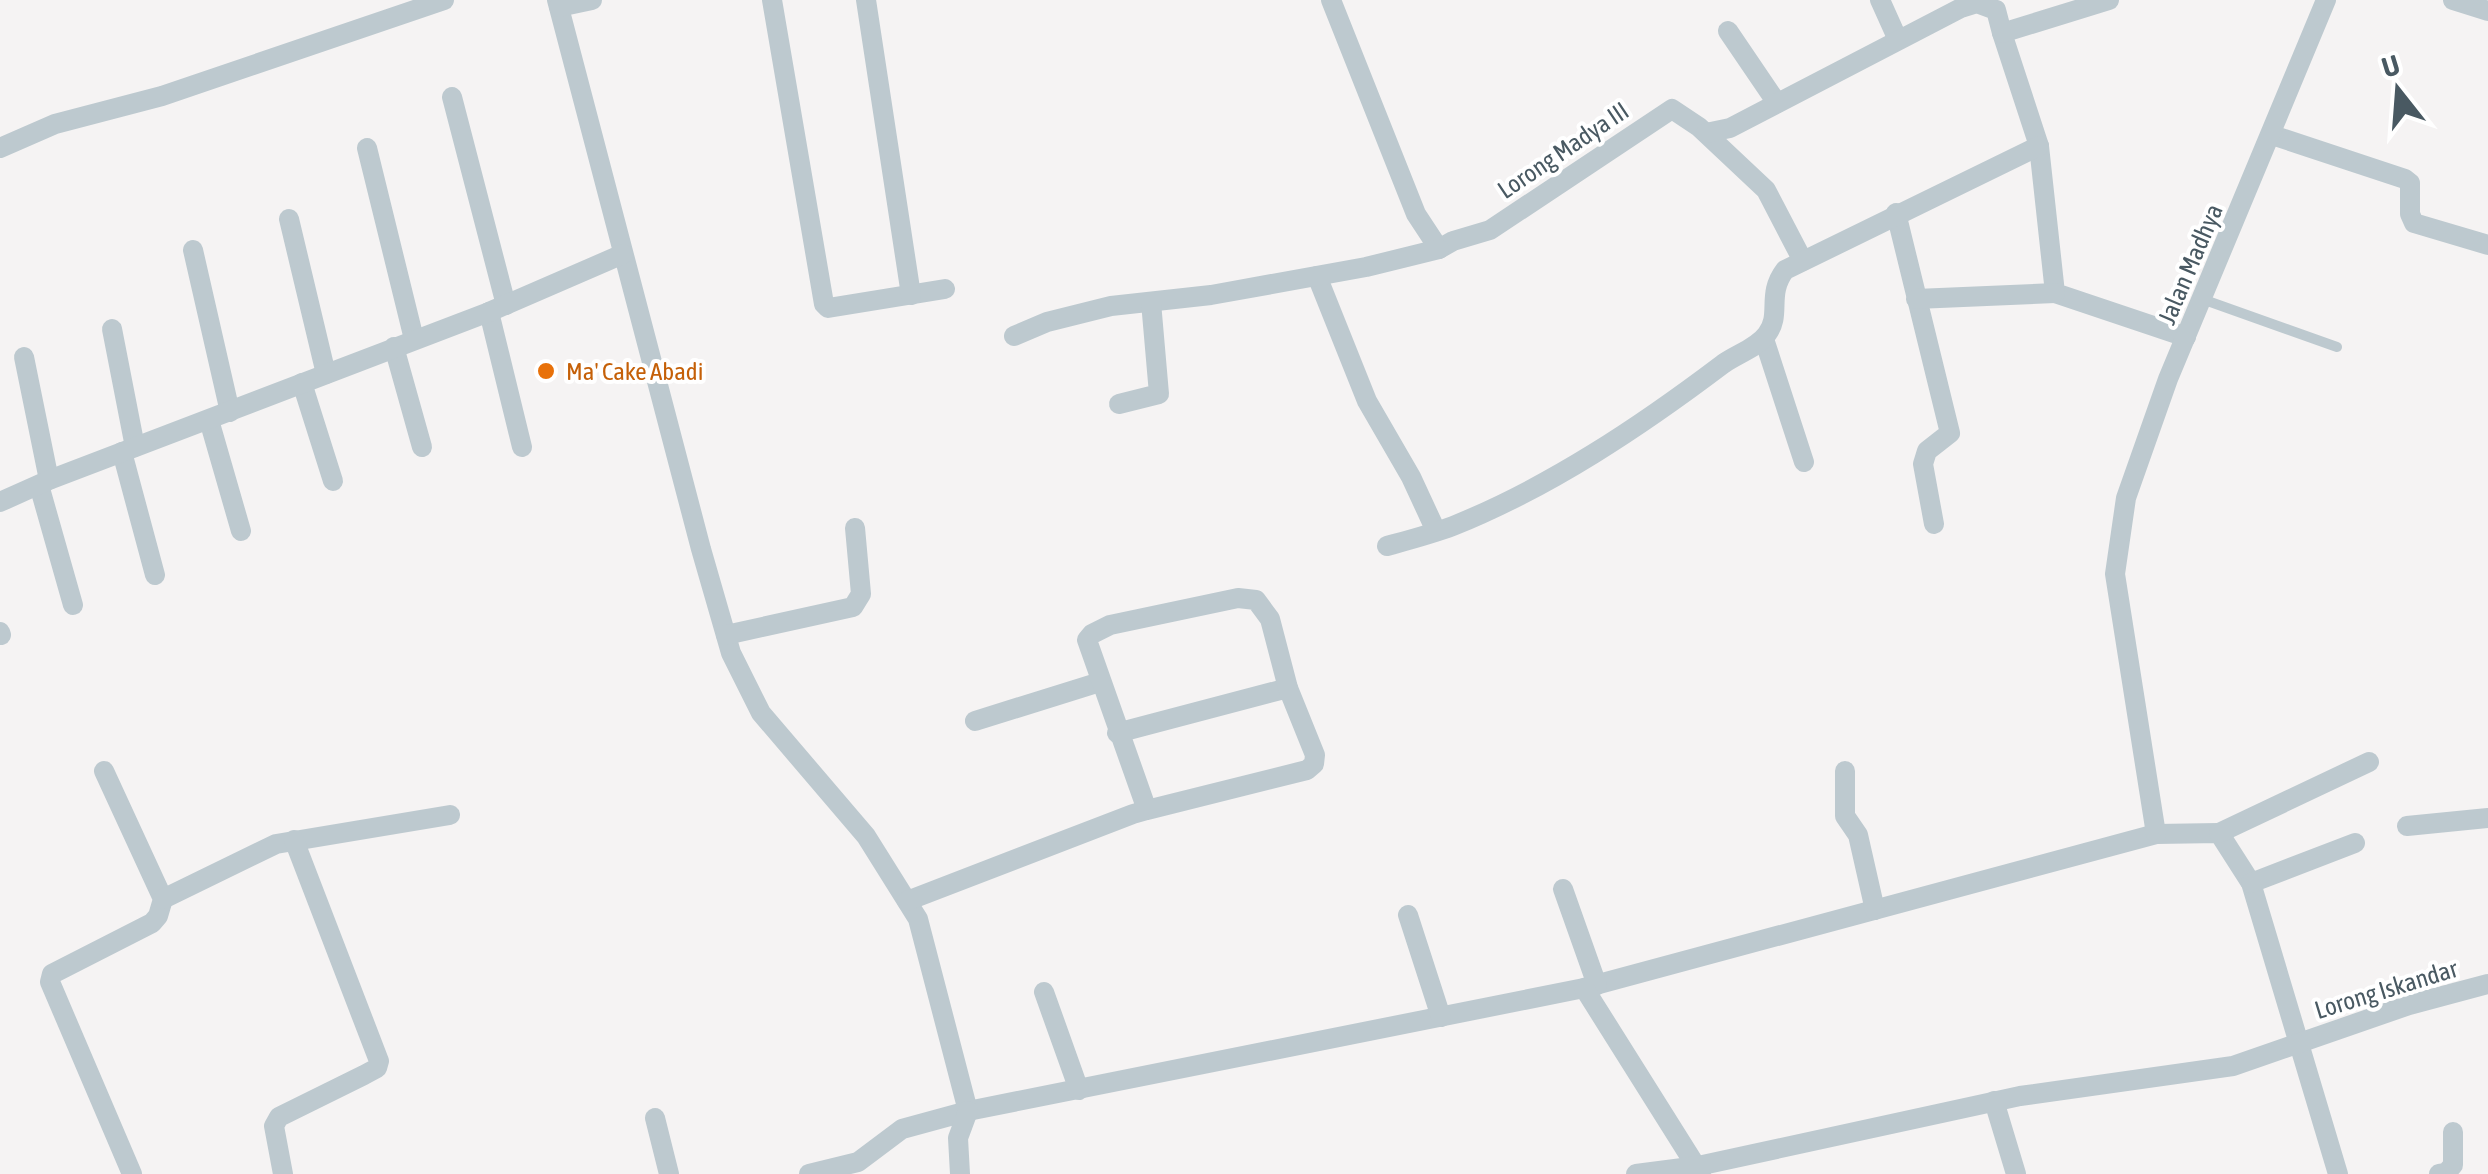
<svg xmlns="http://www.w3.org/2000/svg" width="2488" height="1174" font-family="'Asap Condensed',sans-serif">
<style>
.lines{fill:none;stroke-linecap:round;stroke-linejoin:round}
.service{stroke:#bdc9cf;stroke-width:10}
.minor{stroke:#bdc9cf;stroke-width:20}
.food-dot{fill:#e8710a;stroke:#fff;stroke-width:4}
.labels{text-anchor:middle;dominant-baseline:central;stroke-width:8;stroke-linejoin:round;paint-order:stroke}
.street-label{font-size:25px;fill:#495962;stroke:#fff}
.food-label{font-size:25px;fill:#c56008;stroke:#fff;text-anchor:start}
</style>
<rect width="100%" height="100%" fill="#f5f3f3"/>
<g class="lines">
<polyline class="service" points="2202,299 2337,347"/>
<g class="minor">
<polyline points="557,0 701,549 731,653 761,713 866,836 918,919 968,1111 1584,988 2156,834 2219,833 2251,883 2338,1174"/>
<polyline points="772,0 824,304 828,308 945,289"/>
<polyline points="866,0 911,295"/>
<polyline points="1331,0 1416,214 1439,249 1453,241 1490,230 1672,109 1699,127 1766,190 1803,261"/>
<polyline points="1880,0 1898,40"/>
<polyline points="2453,0 2488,11"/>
<polyline points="559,7 592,0"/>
<polyline points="1728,31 1777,103"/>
<polyline points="2002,33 2039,146 2055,293 2186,337"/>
<polyline points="452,97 506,305"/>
<polyline points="1706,133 1730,128 1961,8 1977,3 1996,10 2002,33 2109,0"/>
<polyline points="2272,135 2405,179 2410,183 2410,214 2414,223 2488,245"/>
<polyline points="0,148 55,124 162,96 444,0"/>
<polyline points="367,148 414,339"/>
<polyline points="1896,213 1950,433 1927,451 1923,464 1934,524"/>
<polyline points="289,219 326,374"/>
<polyline points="193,250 230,412"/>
<polyline points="1317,276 1367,401 1411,477 1436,531"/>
<polyline points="1916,299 2055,293"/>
<polyline points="489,312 522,447"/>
<polyline points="112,329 135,447"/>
<polyline points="1014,336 1047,322 1111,306 1211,295 1366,267 1439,249"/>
<polyline points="1764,339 1804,462"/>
<polyline points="394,347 422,447"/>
<polyline points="24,357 49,480"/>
<polyline points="302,383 333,481"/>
<polyline points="1119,404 1159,394 1151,302"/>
<polyline points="209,420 241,531"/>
<polyline points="122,452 155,575"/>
<polyline points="39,485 73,605"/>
<polyline points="0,502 49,480 489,312 623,254"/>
<path d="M1387,546c22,-6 45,-12 66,-20 97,-39 188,-100 270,-162 14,-10 34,-16 44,-30 15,-20 -1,-39 18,-64l254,-124"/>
<polyline points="0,632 1,635"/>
<polyline points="726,635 853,607 861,594 855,528"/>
<polyline points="975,721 1100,682"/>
<polyline points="1117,733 1288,688"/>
<polyline points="104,771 163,899 158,916 152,923 52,974 50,982 132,1174"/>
<polyline points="1845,771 1845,816 1858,835 1875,910"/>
<polyline points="2407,826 2488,818"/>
<polyline points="2219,833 2369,762"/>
<polyline points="2156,834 2115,574 2126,498 2168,379 2326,0"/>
<polyline points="2251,883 2355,843"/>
<polyline points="1563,889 1597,985"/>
<polyline points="163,899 276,844 450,815"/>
<polyline points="907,901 1133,814 1147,810 1307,770 1314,764 1315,755 1288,688 1270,619 1256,600 1238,598 1110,625 1092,634 1087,640 1147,810"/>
<polyline points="1408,915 1441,1017"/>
<polyline points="1584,988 1701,1174"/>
<polyline points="1044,992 1079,1090"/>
<polyline points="1994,1101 2016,1174"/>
<polyline points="655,1118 669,1174"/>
<polyline points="283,1174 274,1126 279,1117 364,1075 377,1068 379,1061 294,840"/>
<polyline points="809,1174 858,1162 902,1129 968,1111"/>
<polyline points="960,1174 958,1138 968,1111"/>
<polyline points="1636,1174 1698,1166 2020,1096 2233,1066 2409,1005 2488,984"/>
<polyline points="2439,1174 2446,1173 2453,1165 2453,1132"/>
</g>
</g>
<circle class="food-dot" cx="546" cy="371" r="10"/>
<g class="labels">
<g class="street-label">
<text transform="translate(1563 150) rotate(-34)">Lorong Madya III</text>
<text transform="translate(2190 264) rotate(-67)">Jalan Madhya</text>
<text transform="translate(2386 989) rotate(-17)">Lorong Iskandar</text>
</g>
<g class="food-label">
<text x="566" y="371">Ma' Cake Abadi</text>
</g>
</g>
<g transform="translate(2398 90) rotate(343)" stroke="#ffffff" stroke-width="8" paint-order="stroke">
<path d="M0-8L18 38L0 25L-18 38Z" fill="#495962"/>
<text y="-15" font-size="28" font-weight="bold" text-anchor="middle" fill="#495962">U</text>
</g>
</svg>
